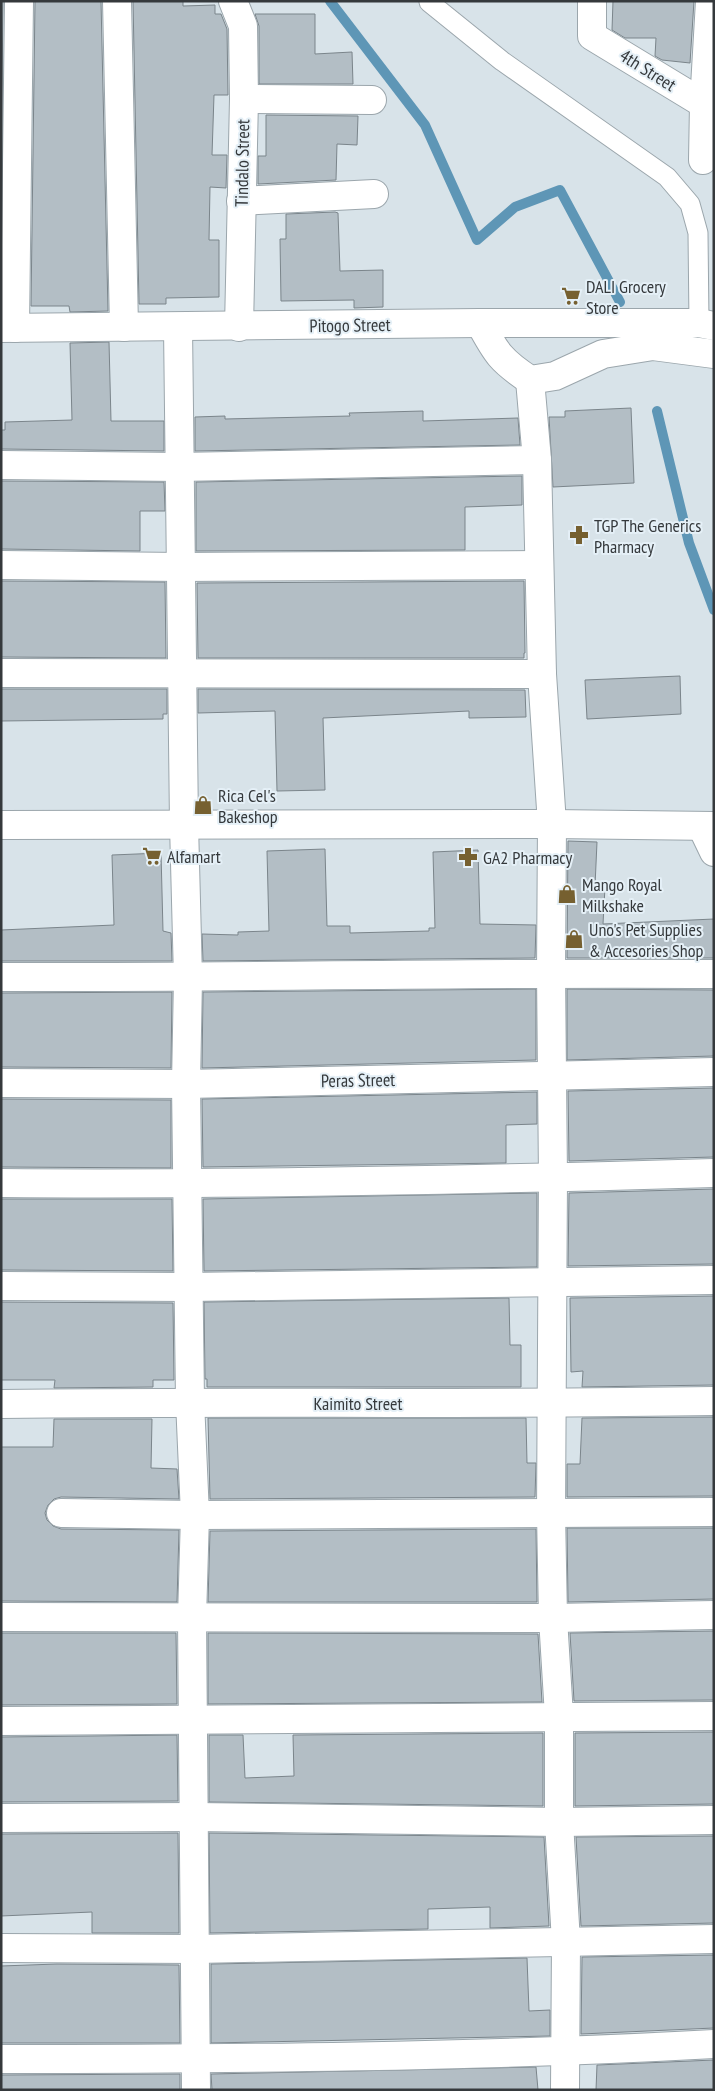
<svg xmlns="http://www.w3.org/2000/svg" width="715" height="2091" font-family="'PT Sans Narrow',sans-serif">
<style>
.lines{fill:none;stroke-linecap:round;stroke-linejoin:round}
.stream{stroke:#5e96b6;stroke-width:10}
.building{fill:#b3bec5;stroke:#7b858b}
.service-casing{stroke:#9ba6ac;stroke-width:21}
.minor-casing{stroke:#9ba6ac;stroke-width:30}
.tertiary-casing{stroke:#9ba6ac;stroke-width:30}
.service{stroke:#fff;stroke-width:19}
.minor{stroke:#fff;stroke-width:28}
.tertiary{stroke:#fff;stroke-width:28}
.labels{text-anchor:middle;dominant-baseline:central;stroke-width:4;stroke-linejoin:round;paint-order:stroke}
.street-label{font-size:18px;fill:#35393c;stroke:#e5f0f7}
.poi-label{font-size:18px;fill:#35393c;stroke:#e5f0f7;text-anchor:start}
</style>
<rect width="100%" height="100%" fill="#d8e3e9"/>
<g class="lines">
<g class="stream">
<polyline points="330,1 425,125 477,240 515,207 560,190 620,302"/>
<polyline points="657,411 689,543 714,610"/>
</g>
</g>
<g class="building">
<polygon points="1,1 3,1 1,175"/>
<polygon points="35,1 101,1 108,311 70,312 69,306 31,306"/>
<polygon points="133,1 183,1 183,6 215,5 215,14 221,14 227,29 228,95 214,95 212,155 227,155 226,188 210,187 209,240 219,240 219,297 166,298 166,304 139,304"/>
<polygon points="613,1 694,1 690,63 662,60 655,56 656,38 625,38 612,30"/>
<polygon points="255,14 315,14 315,54 352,52 353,84 259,84 259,26"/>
<polygon points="266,115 358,116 357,145 337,144 336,180 258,184 258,156 266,156"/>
<polygon points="335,212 338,213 340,271 383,270 383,307 354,308 354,300 281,301 280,239 286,239 286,214"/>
<polygon points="109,342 111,421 164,421 164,451 1,449 1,430 5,430 5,422 72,420 70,343"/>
<polygon points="631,408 634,483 553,487 549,417 565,417 565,411"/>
<polygon points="423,411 423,421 518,418 520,445 195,451 195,417 225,416 225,419 350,416 349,413"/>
<polygon points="522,476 522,505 465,507 465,550 196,551 196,482"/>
<polygon points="1,481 164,482 165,511 140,511 140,551 1,549"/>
<polygon points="1,581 165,582 166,658 1,657"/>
<polygon points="524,581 525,653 524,653 524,658 198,658 197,583"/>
<polygon points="680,676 681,714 587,719 585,680"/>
<polygon points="1,689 167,689 167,714 163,714 163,719 1,721"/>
<polygon points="198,689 525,690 526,717 469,718 469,711 323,718 325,790 277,791 275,711 198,713"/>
<polygon points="568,841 597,842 595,886 605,887 603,924 714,919 714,958 567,958"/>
<polygon points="325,849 327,926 350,926 350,933 429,931 429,928 435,928 433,852 478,850 480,924 536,925 535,958 203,961 202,934 238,935 238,932 269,931 267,851"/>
<polygon points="161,853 163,931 171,933 172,961 1,961 1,930 114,925 112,855"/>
<polygon points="536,989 536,1060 202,1068 203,992"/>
<polygon points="567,989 714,990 714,1056 567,1060"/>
<polygon points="172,992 171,1068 1,1067 1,993"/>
<polygon points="714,1088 714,1157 569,1161 568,1091"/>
<polygon points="537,1092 537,1124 506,1125 506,1163 203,1167 202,1099"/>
<polygon points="1,1099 171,1100 171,1168 1,1167"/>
<polygon points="714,1189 714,1264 568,1266 569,1193"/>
<polygon points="537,1193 537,1267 204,1271 203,1199"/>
<polygon points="1,1199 172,1199 173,1271 1,1270"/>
<polygon points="714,1296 714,1385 582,1387 583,1371 571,1372 570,1298"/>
<polygon points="509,1298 510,1345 521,1345 521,1387 207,1387 207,1379 205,1379 204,1302"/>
<polygon points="1,1302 173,1303 174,1380 153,1380 153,1387 54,1388 55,1380 1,1380"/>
<polygon points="714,1417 714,1496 567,1497 567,1464 580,1464 582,1418"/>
<polygon points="208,1418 526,1418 527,1463 536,1463 535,1497 210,1499"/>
<polygon points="54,1419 152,1419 151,1468 177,1469 179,1499 61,1497 54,1499 48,1505 45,1513 47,1520 53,1526 61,1529 179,1530 177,1602 1,1601 1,1447 53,1447"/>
<polygon points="567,1528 714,1528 714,1599 568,1602"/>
<polygon points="536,1529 537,1602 208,1602 210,1531"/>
<polygon points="714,1631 714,1700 574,1701 570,1633"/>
<polygon points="1,1633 176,1633 177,1704 1,1705"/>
<polygon points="208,1633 538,1634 542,1702 208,1704"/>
<polygon points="714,1732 714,1804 575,1806 575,1733"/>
<polygon points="543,1733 543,1806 209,1802 209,1735 243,1735 245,1778 294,1776 293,1735"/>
<polygon points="177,1735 178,1801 1,1802 1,1737"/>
<polygon points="178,1833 179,1933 92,1933 92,1912 1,1916 1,1834"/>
<polygon points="209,1833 544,1837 549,1926 490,1928 490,1907 428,1909 428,1929 210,1933"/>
<polygon points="714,1836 714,1923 581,1926 576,1837"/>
<polygon points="714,1955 714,2028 581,2034 582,1957"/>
<polygon points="527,1958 529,2011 550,2010 550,2036 211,2043 211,1964"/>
<polygon points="57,1964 179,1965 180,2043 1,2043 1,1966"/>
<polygon points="714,2060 714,2090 596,2090 597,2065"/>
<polygon points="536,2067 538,2090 212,2090 211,2074"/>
<polygon points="180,2074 180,2090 1,2090 1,2075"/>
</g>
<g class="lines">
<g class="service-casing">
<polyline id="service" points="429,2 502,61 667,177 690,204 698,233 699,323"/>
</g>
<g class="minor-casing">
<g id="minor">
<polyline points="117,1 124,327"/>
<polyline points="233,1 243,26 244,99 239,327"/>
<polyline points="592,1 592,36 704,104"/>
<polyline points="244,99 372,100"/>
<polyline points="703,160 704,104 710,1"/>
<polyline points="241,201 374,194"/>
<path d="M480,323c16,30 21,38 50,57l25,-4 48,-22 50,-8 61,8"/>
<polyline points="178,327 184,824 188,978 186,1084 190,1401 195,1515 192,1618 196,2090"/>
<polyline points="1,328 480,323 699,323 714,326"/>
<polyline points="15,328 19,1"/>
<polyline points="530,380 537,460 542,674 552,824 551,972 553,1178 551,1513 553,1618 559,1716 559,1822 566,1942 565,2090"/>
<polyline points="1,465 179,467 537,460"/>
<polyline points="1,565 181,567 539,565"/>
<polyline points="1,673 542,674"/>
<polyline points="702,827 714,852"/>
<path d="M1,977c238,1 475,-5 713,-3"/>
<polyline points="1,1083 186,1084 714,1072"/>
<path d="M1,1183c238,2 475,-3 713,-10"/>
<polyline points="1,1286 189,1287 714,1280"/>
<path d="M1,1404c238,-3 475,1 713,-3"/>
<polyline points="61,1513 195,1515 714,1512"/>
<polyline points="1,1617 553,1618 714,1615"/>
<polyline points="1,1721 714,1716"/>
<polyline points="1,1818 194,1817 559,1822 714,1820"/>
<polyline points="1,1948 196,1949 714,1939"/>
<path d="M1,2059c238,0 475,-2 713,-15"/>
</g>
</g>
<g class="tertiary-casing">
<polyline id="tertiary" points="1,825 552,824 714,826"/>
</g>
<use href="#service" class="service"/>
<use href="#minor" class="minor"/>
<use href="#tertiary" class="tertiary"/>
</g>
<defs>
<g id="supermarket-bare" transform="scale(1.5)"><path d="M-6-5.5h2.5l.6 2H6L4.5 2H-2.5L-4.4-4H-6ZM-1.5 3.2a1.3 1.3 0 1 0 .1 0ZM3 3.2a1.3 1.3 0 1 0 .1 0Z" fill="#766030" stroke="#e5f0f7" stroke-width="2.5" paint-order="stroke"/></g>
<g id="pharmacy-bare" transform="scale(1.5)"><path d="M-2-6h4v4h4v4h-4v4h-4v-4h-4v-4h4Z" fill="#766030" stroke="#e5f0f7" stroke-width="2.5" paint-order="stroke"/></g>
<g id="shop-bare" transform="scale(1.5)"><path d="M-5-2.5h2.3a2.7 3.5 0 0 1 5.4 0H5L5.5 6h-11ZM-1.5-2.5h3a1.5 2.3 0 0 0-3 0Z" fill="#766030" stroke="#e5f0f7" stroke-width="2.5" paint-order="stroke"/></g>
</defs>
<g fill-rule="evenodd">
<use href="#supermarket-bare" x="571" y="296"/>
<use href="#pharmacy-bare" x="579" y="535"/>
<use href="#shop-bare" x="203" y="805"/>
<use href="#supermarket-bare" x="152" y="856"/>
<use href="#pharmacy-bare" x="468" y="857"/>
<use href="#shop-bare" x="567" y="894"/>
<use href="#shop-bare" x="574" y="939"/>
</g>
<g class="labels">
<g class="street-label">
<text transform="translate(648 70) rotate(32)">4th Street</text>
<text transform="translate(242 163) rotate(-89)">Tindalo Street</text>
<text transform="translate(350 325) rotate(-1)">Pitogo Street</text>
<text transform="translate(358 1080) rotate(-1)">Peras Street</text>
<text x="358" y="1403">Kaimito Street</text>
</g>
<g class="poi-label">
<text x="586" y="286">DALI Grocery<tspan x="586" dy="21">Store</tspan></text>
<text x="594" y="525">TGP The Generics<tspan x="594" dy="21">Pharmacy</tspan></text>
<text x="218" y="795">Rica Cel's<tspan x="218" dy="21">Bakeshop</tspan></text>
<text x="167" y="856">Alfamart</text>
<text x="483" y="857">GA2 Pharmacy</text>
<text x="582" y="884">Mango Royal<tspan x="582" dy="21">Milkshake</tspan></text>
<text x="589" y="929">Uno's Pet Supplies<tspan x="589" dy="21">&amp; Accesories Shop</tspan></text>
</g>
</g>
<rect width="715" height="2091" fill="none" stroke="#35393c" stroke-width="5"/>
</svg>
